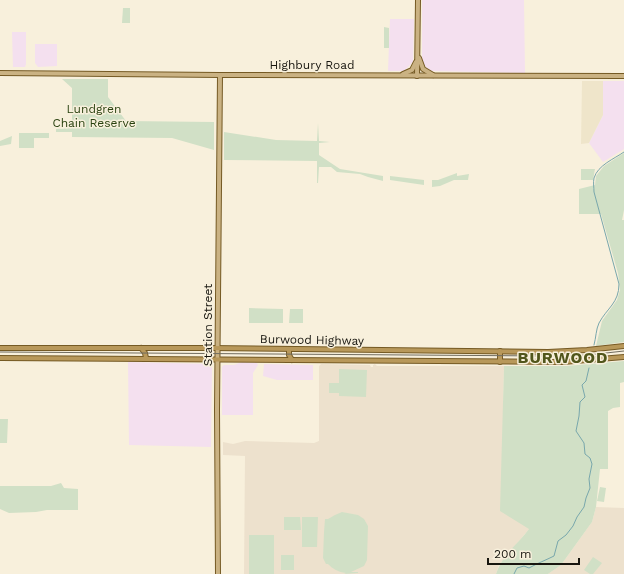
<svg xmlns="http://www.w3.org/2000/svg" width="624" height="574" font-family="'Work Sans',sans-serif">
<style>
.commercial{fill:#f4e0ef}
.built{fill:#efe5ca}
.education{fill:#ede1cd}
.green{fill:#d1e0c6}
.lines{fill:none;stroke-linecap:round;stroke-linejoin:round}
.stream{stroke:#78a7ac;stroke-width:1}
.primary-casing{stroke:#755a24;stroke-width:6}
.trunk-casing{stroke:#755a24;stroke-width:6}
.primary{stroke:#cab283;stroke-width:4}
.trunk{stroke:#b8985a;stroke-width:4}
.tram{stroke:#706c60;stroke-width:1}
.labels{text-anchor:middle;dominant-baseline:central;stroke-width:3;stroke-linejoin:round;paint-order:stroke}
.street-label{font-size:12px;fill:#18160f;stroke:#f8f0dc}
.park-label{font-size:12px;fill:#2a4210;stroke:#f8f0dc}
.district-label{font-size:16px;font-weight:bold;letter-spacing:1px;fill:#51561b;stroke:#f8f0dc}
</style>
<rect width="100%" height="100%" fill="#f8f0dc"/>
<g class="commercial">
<polygon points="422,0 524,0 525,73 432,71 429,70 423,64 422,59"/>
<polygon points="390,19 414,19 413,62 404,71 388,71"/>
<polygon points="12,32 26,32 26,64 25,67 13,67"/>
<polygon points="35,44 57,44 57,66 38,67 35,63"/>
<polygon points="603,81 624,81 624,149 603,162 589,143 603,115"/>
<polygon points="128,362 210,364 212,368 211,447 129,445"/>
<polygon points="242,362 257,363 258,365 253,373 253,415 222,415 222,367 224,365 234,365"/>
<polygon points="264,364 313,365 313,380 277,380 263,376"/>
</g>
<polygon class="built" points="582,81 603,81 603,115 589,143 581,144"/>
<g class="education">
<polygon points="321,364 370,365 371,367 373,367 373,365 375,364 377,366 504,366 503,408 530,528 499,565 496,574 244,574 245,456 223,455 223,442 233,444 245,441 314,443 319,441 319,366"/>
<polygon points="596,507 624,508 624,574 548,574 561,565 592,522"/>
</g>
<g class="green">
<polygon points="123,8 130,8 130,23 122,23"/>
<polygon points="384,27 389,28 389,48 384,48"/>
<polygon points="62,79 108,79 108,97 126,121 214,122 214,150 172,138 72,137 72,132 56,132 56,129 72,128 72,88"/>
<polygon points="318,123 319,141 330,142 319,143 319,155 340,169 383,176 383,181 368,177 360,174 337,172 331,167 319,167 318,183 317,183 317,161 224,160 224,132 276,140 317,141"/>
<polygon points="19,133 49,133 49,138 34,138 34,148 19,148"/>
<polygon points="12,136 11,144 0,146 0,141"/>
<polygon points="624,153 624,210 622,220 624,220 624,342 596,346 602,321 617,300 620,290 618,273 601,214 579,214 579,189 595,185 596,176 604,166"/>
<polygon points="581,169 595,169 593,180 581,180"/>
<polygon points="457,173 457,176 469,174 468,180 454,180 440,186 432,187 432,180 438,180"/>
<polygon points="390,176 424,180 424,185 390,180"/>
<polygon points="249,308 283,309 283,323 249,323"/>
<polygon points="290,309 303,309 303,323 289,323"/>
<path d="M624,361v21l-4,1v24l-7,1 -5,3v58h-8l-4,38 -4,15 -31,43 -13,9h-52c6,-19 22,-30 33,-45l-29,-18 4,-145h62z"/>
<polygon points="339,369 367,370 366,397 339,396 339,393 329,393 329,383 339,383"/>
<polygon points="0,419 8,419 7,443 0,443"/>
<polygon points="61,483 64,488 78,489 78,510 47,510 36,512 9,513 0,509 0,486 51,486"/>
<polygon points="600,487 606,488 604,502 597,501"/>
<path d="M342,512l16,3 6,4 4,7 -1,34 -3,6 -13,6h7v1l-14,1 2,-1c-8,-1 -13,-4 -18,-9h-2l-3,-6 1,-26 1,-13h3l7,-4z"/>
<polygon points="284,517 300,517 301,530 284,530"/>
<polygon points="302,517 318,517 317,547 302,547"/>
<rect x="249" y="535" width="25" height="39"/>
<rect x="281" y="555" width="13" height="15"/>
<polygon points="593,557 602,563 593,574 590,574 584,570"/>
</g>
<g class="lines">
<g class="stream">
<path d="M594,345c2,-7 2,-16 5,-22 8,-15 20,-20 20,-39l-25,-92c0,-4 -1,-10 0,-14 4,-13 20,-19 30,-26"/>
<path d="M514,574l3,-6 7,-2 5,2c9,-5 17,-8 25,-12l4,-15 8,-6 7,-9 4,-9 7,-10 2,-9 4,-10 -1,-9 3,-15 -2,-6 -5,-4 -1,-11 -8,-12 3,-15 1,-14 5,-5 -3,-12 4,-4 3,-13"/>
</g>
<g class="primary-casing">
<g id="primary">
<polyline points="419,58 423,69 433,75"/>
<polyline points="0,73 220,75 624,76"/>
<polyline points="403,74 412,70 416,62"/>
<polyline points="417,76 418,0"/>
<polyline points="218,574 217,410 220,75"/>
</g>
</g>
<g class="trunk-casing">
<g id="trunk">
<polyline points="0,348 211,348 548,352 587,350 624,346"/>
<polyline points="141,348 145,353 146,358"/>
<polyline points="289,349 289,355 292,360"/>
<polyline points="0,358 563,362 624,357"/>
<polyline points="500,362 500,351"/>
</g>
</g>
<use href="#primary" class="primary"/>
<use href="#trunk" class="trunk"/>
<polyline class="tram" points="0,352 546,356 588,355 624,351"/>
</g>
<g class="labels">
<g class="street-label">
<text x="312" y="65">Highbury Road</text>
<text transform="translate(208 325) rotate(-90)">Station Street</text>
<text transform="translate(312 340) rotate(1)">Burwood Highway</text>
</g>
<g class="park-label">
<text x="94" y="109">Lundgren<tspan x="94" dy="14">Chain Reserve</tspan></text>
</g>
<g class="district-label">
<text x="563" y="357">BURWOOD</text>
</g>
</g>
<path d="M488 558v6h91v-6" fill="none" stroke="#18160f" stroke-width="2"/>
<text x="494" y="558" font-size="12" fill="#18160f" stroke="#f8f0dc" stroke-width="3" paint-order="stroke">200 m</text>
</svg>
